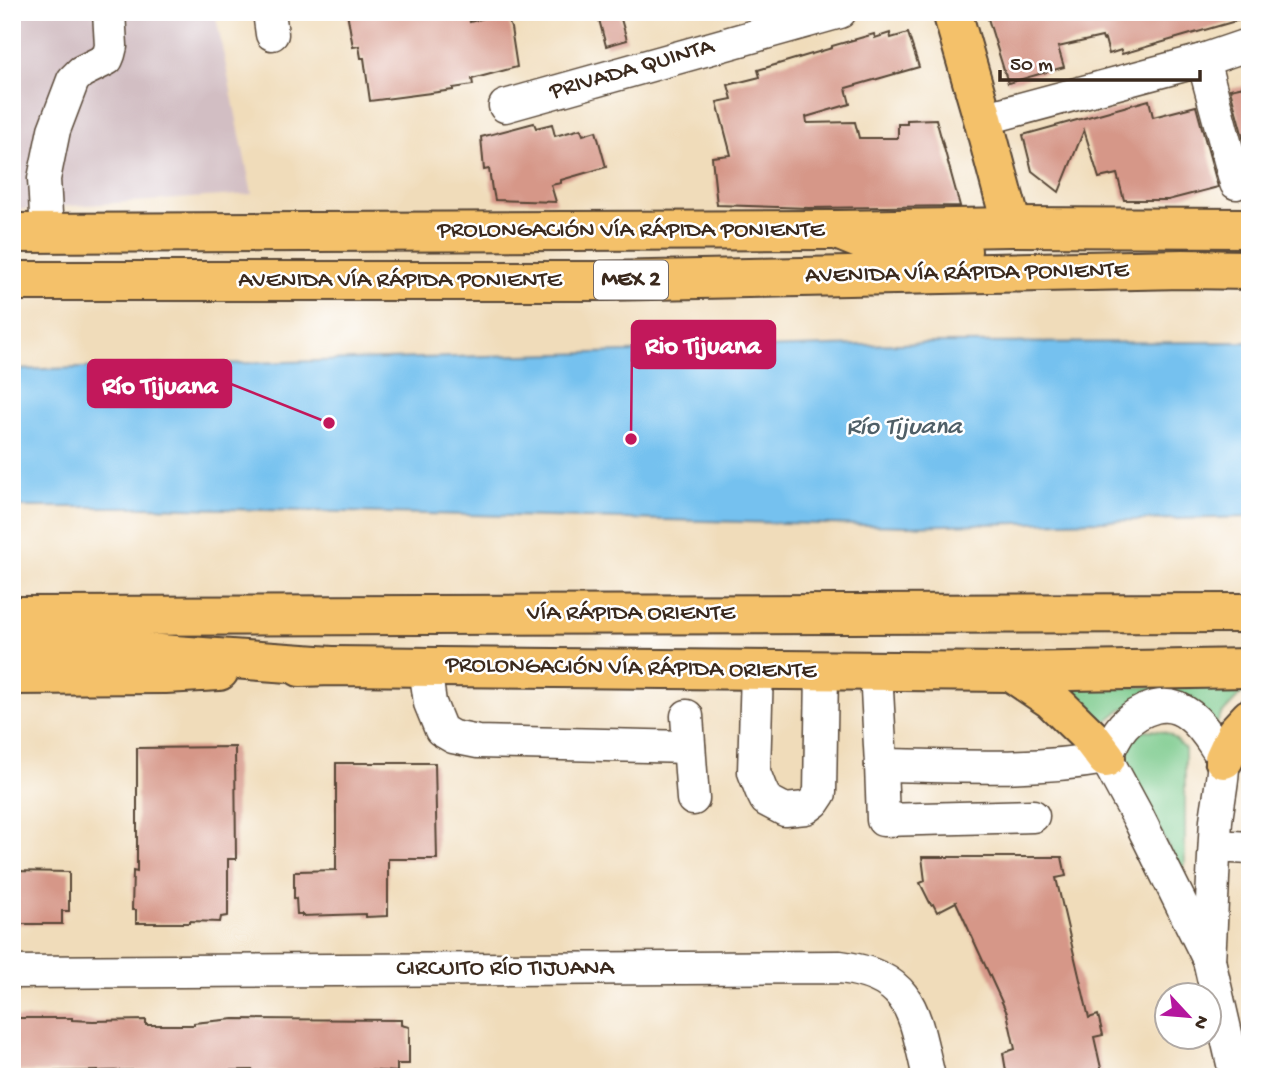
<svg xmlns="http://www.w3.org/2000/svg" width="1262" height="1089" font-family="'Gochi Hand',sans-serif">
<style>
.industrial{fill:#d2bec3}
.green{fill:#79c98a;stroke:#5a7a54;stroke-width:2}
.water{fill:#75c1ef;stroke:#587686;stroke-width:2}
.building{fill:#d69788}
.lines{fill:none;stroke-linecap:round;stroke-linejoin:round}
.minor-casing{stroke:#564535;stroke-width:35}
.major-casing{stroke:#564535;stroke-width:42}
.highway-casing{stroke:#564535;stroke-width:42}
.minor{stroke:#fff;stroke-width:32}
.major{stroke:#f4c16b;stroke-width:38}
.highway{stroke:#f4c16b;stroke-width:38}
.labels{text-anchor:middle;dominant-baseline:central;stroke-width:5;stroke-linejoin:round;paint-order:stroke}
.shield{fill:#fff;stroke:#766a62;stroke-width:2}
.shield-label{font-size:23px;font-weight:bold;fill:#3b2a1e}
.street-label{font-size:24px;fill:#3b2a1e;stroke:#fff}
.water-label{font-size:26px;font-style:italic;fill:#4f5f67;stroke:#fff}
.leader{fill:none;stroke:#c2185b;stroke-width:2.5}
.callout-dot{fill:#c2185b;stroke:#fff;stroke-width:2.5}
.callout{fill:#c2185b;stroke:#c2185b;stroke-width:2.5}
.callout-label{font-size:26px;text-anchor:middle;font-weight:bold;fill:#fff}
</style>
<rect width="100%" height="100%" fill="#fff"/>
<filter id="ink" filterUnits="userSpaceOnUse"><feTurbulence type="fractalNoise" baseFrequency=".0143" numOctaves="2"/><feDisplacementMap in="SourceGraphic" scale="14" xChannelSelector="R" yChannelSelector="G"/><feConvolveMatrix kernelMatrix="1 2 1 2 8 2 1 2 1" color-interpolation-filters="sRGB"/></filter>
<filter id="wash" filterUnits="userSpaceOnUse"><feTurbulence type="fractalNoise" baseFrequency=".00686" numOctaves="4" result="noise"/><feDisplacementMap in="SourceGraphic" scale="28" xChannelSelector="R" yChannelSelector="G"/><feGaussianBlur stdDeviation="1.57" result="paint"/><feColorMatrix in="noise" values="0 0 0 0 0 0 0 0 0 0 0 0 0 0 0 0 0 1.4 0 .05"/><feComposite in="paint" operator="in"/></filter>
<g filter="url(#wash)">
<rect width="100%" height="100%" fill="#f0dcba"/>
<polygon class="industrial" points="12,12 215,12 252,194 12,210"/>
<g class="green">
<polygon points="1056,687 1241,687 1243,692 1221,715 1212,732 1123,708 1103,724"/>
<path d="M1146,730c22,0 25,4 39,19v116l-5,4 -58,-109c5,-18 4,-25 24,-30z"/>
</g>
<polygon class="water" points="1250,342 1250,517 907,526 146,507 12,507 12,370 933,343"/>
<g id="blocks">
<g class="building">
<polygon points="347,12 468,12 470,22 505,12 511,28 517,67 472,79 473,85 453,88 453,90 370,101 364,58 361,58 359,46 353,47"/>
<polygon points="597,12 619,12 627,40 606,46"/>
<polygon points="986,12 1245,12 1246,18 1122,54 1121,50 1109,54 1105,39 1103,40 1102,37 1058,47 1064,67 1008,83"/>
<polygon points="890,33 891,38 908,33 919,67 846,88 850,104 806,117 807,123 855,122 859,138 898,138 898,124 907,124 907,120 936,119 960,206 809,208 717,205 712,157 731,155 717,102 732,99 728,85 760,77 758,70 832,48 832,46 874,34 875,38"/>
<polygon points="1244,86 1250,109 1250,163 1230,89"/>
<polygon points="1149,100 1153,117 1196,106 1218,187 1168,200 1124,200 1117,174 1099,178 1084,130 1059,192 1032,171 1023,135"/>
<polygon points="534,123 536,128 552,124 555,136 581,129 583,135 596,131 606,167 561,180 561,183 551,185 556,202 495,200 493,190 492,190 489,169 484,170 481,137"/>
<polygon points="235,747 236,859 228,859 228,916 221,917 220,922 189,921 189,923 136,923 136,910 132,910 133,871 137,872 137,748"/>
<polygon points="336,763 435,763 437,859 388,859 388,916 366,917 366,914 302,916 302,914 297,914 296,898 294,899 294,872 299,872 299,871 336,870"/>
<polygon points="922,857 1062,857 1066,876 1056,878 1089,1018 1098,1015 1103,1035 1094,1037 1103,1077 1007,1077 1003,1053 1015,1049 1007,1013 956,902 937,912 933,904 931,905 920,883 925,881"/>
<polygon points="12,871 69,872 69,911 62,911 62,924 14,924 14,916 12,916"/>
<polygon points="12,1018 72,1018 72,1020 93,1021 146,1020 146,1025 194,1025 194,1023 234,1019 401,1020 401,1025 409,1027 409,1064 397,1064 397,1072 365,1070 365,1071 281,1072 253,1072 253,1070 185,1071 185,1073 158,1072 157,1070 41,1072 13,1071"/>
</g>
</g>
</g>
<g filter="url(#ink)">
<use href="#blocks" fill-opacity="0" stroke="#564535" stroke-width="2"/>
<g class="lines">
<g class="minor-casing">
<g id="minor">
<polyline points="269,12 272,34"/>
<polyline points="1203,60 1236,183"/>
<polyline points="505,106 840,12"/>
<polyline points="983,119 1203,60 1250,44"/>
<polyline points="47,232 44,179 54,130 73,80 81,72 107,59 109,54 111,46 109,12"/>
<polyline points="425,667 430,703 441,730 453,737 478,742 689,747"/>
<polyline points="757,670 754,772 761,790 766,800 785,810 806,808 814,802 820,793 822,671"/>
<path d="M876,671l5,94c76,1 150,6 225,-7"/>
<polyline points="687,716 693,799"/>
<path d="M1106,758c10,-26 20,-43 49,-51 27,-7 46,17 59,37 2,4 7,9 8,13 4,10 -5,51 -6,64 -3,46 -4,92 -7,139"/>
<polyline points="1106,758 1138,817 1209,960 1236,1077"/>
<polyline points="881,765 883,820 1033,816"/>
<polyline points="1215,846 1250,848"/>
<path d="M12,972l828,-5c74,9 74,48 89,110"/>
</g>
</g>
<g class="major-casing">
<g id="major">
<polyline points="952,12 983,119 1012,227"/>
<polyline points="12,233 837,230 1012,227 1250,228"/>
<polyline points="300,667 332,666 1011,672 1250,668"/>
<polyline points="1011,672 1051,699 1090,737 1106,758"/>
<polyline points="12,675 165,674 219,671"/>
<polyline points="1224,759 1236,733 1250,718"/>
</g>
</g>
<g class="highway-casing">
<g id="highway">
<polyline points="837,230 877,246 962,251"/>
<polyline points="12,281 604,281 1183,269 1250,270"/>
<polyline points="12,616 1250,613"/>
<polyline points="12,647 132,652 332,666"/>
</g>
</g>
<use href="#minor" class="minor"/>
<use href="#major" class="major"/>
<use href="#highway" class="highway"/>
</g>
</g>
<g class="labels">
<rect class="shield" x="594" y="260.5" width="74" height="39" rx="5"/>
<g class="shield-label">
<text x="631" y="280">MEX 2</text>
</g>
<g class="street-label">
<text transform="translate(632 70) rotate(-16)">PRIVADA QUINTA</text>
<text x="631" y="231">PROLONGACIÓN VÍA RÁPIDA PONIENTE</text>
<text transform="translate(967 274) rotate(-1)">AVENIDA VÍA RÁPIDA PONIENTE</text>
<text x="400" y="281">AVENIDA VÍA RÁPIDA PONIENTE</text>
<text x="631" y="614">VÍA RÁPIDA ORIENTE</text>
<text transform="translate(631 669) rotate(1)">PROLONGACIÓN VÍA RÁPIDA ORIENTE</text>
<text x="505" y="969">CIRCUITO RÍO TIJUANA</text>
</g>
<g class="water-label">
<text x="904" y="428">Río Tijuana</text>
</g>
</g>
<path class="leader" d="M631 439L632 344M329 423L231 384"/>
<g class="callout-dot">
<circle cx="631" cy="439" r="7"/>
<circle cx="329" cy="423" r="7"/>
</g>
<g class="callout">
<rect x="632" y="321" width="143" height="47" rx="7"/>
<rect x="88" y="360" width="143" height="47" rx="7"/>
</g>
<g class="callout-label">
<text x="703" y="353">Rio Tijuana</text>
<text x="160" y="393">Río Tijuana</text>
</g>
<rect width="1262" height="1089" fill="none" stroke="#fff" stroke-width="42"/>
<g transform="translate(1188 1016) rotate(116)"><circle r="33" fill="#ffffff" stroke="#b1aaa5" stroke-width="2"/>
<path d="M0-5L12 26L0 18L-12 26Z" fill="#b5179e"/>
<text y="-10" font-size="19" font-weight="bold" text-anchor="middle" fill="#3b2a1e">N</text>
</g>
<path d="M1000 70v10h200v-10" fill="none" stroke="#3b2a1e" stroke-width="3.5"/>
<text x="1010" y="70" font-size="21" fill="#3b2a1e" stroke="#ffffff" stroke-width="5" paint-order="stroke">50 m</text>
</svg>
